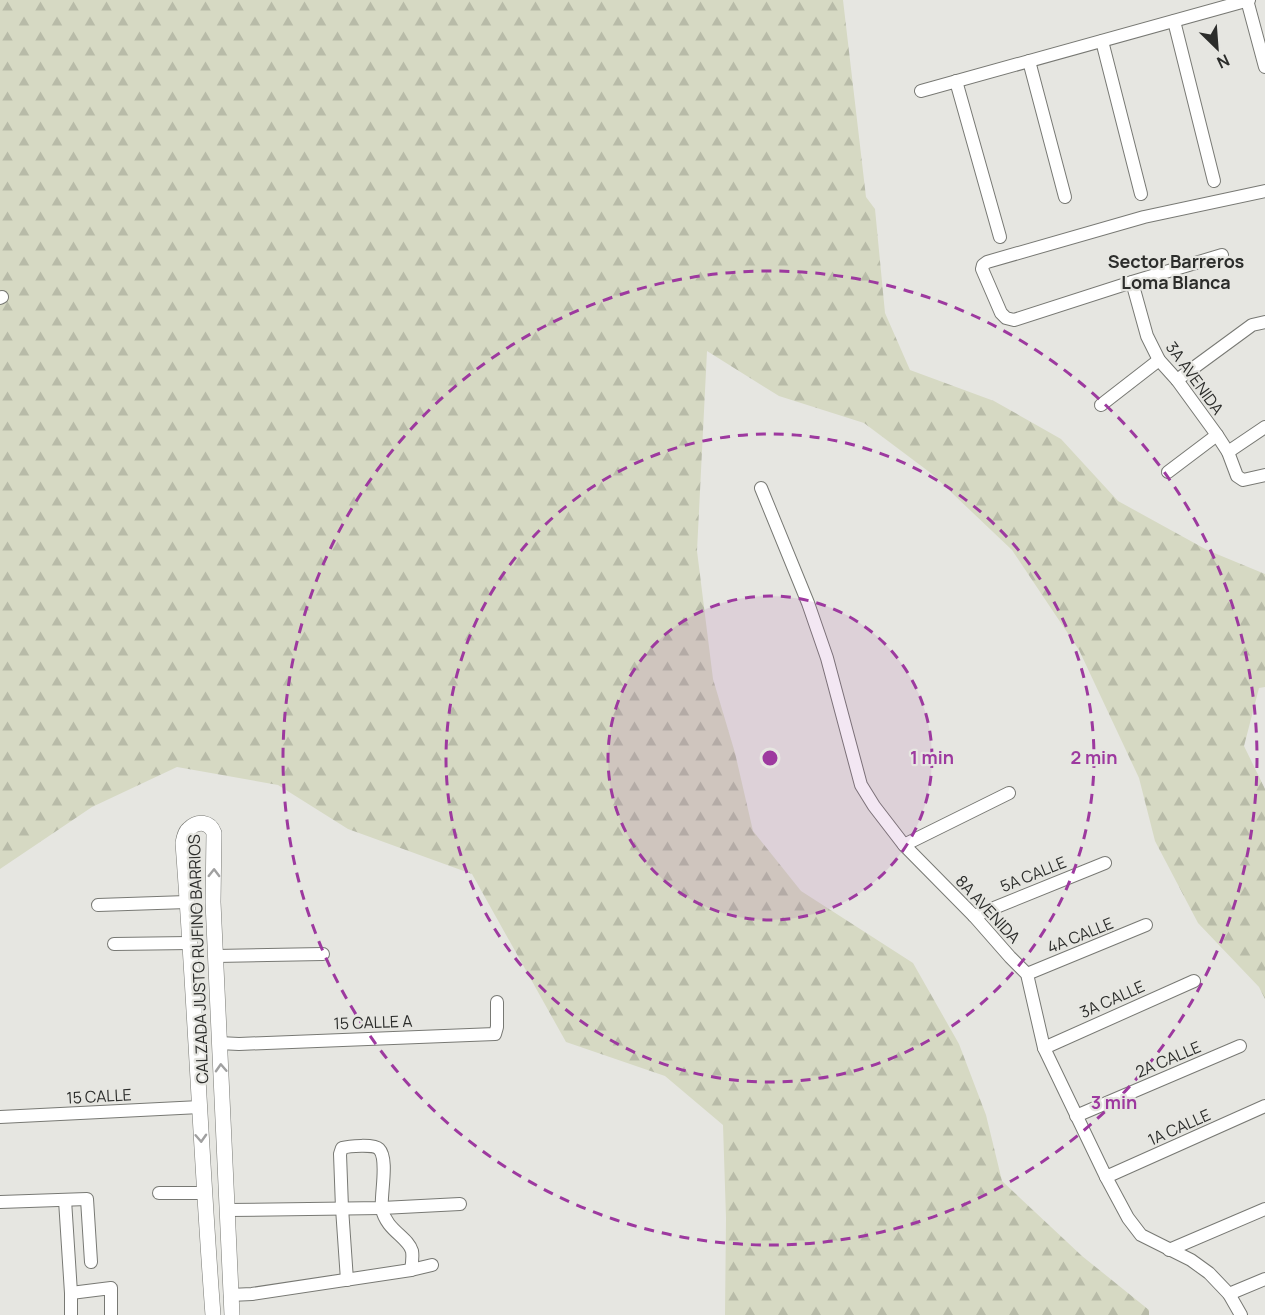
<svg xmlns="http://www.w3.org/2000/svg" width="1265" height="1315" font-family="Manrope,sans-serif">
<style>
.forest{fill:url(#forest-firs)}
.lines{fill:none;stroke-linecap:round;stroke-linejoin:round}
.minor-casing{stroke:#787974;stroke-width:14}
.tertiary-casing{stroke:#787974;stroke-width:16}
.minor{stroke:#fff;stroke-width:12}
.tertiary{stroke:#fff;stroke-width:15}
.oneway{stroke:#a0a0a0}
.ring{fill:none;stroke:#9d399f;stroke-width:3;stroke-dasharray:10 8}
.labels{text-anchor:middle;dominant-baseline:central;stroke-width:4.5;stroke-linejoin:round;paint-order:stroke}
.street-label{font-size:16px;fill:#2c2d2b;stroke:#e6e6e1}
.neighbourhood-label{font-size:18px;font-weight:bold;fill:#2c2d2b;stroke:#e6e6e1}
.centre{fill:#9d399f;stroke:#e6e6e1;stroke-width:3}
.ring-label{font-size:18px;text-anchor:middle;font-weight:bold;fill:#9d399f;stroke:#e6e6e1;stroke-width:4.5;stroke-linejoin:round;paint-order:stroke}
</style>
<defs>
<pattern id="forest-firs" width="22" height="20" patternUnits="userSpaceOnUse" patternTransform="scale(1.5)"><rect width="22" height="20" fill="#d6d9c3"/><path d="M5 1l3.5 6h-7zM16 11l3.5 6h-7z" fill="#b8bba8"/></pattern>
</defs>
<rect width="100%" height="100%" fill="#e6e6e1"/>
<polygon class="forest" points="0,0 843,0 866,197 875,209 885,313 910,370 994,401 1061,439 1118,501 1207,550 1265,574 1265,687 1259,688 1244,746 1265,789 1265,999 1259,987 1198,923 1155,841 1139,778 1079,650 1012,550 932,474 864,423 779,396 707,351 697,551 713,679 735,753 753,831 801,891 913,963 959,1044 986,1115 1002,1181 1082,1256 1149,1310 1149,1315 725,1315 726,1218 723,1125 665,1076 566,1042 472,874 348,829 278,785 177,767 92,807 0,869"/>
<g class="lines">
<g class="minor-casing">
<g id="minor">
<polyline points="1247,0 1265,67"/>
<polyline points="1174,21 1214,181"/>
<polyline points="1102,41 1141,194"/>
<polyline points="1029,61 1065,197"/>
<polyline points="956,81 1000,237"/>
<polyline points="921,91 1249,0"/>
<polyline points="1222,255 1132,282 1014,320 1006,318 1001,313 982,269 983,265 987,262 1144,217 1265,191"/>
<polyline points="1132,282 1147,336 1159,360 1177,380 1217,435 1228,452 1237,476 1243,480 1265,475"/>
<polyline points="0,298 2,297"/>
<polyline points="1177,380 1252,325 1265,322"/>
<polyline points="1101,405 1159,360"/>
<polyline points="1228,452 1265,427"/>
<polyline points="1168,472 1217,435"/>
<polyline points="761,488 808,603 827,658 861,785 874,806 904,845 974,916 1010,957 1027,974 1044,1048 1106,1177 1128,1218 1141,1235 1191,1260 1209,1273 1229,1294 1241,1315"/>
<polyline points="904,845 1009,793"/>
<polyline points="98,905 187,902"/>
<polyline points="974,916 1105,863"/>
<polyline points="114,944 190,943"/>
<polyline points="216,956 323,954"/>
<polyline points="1027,974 1146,925"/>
<polyline points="219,1043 239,1044 495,1034 497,1027 497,1002"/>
<polyline points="1044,1048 1194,981"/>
<polyline points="1076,1116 1240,1046"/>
<polyline points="0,1117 200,1107"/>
<polyline points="1106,1177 1265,1106"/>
<polyline points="159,1193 204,1193"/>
<polyline points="65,1200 71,1293 71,1315"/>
<polyline points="0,1202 87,1199 91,1262"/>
<polyline points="227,1210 382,1208 460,1204"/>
<polyline points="1169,1250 1265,1209"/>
<path d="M347,1280l-5,-72 -2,-54 2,-6c7,-2 32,-4 37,1 10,10 1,47 3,60 4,21 26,28 30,42 1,6 0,13 -1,19"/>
<polyline points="71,1293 111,1288 111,1315"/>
<polyline points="1229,1294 1265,1279"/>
<polyline points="230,1295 252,1294 411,1270 432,1265"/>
</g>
</g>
<g class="tertiary-casing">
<path id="tertiary" d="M213,1315c-12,-157 -18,-315 -30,-472 1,-5 2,-11 6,-14 9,-9 21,-7 25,4l-1,69 19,413"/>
</g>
<use href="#minor" class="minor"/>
<use href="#tertiary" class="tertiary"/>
</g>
<defs><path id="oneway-chevron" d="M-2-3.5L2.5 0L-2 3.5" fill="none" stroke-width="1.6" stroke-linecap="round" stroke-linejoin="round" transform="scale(1.5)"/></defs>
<g class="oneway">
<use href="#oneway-chevron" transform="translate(214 873) rotate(-89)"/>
<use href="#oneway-chevron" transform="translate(221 1068) rotate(-93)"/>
<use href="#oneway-chevron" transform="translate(201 1138) rotate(87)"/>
</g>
<circle cx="770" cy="758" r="162" fill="#9d399f" fill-opacity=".12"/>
<g class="ring">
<circle cx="770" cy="758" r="162"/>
<circle cx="770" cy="758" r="324"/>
<circle cx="770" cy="758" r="487"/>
</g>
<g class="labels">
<g class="street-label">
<text transform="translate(1195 378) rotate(54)">3A AVENIDA</text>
<text transform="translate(1033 874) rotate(-22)">5A CALLE</text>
<text transform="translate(988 909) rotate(47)">8A AVENIDA</text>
<text transform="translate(1080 935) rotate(-22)">4A CALLE</text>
<text transform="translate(198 959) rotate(-92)">CALZADA JUSTO RUFINO BARRIOS</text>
<text transform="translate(1112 999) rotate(-24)">3A CALLE</text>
<text transform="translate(373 1022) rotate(-2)">15 CALLE A</text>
<text transform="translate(1168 1059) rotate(-23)">2A CALLE</text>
<text transform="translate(99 1096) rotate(-3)">15 CALLE</text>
<text transform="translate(1179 1127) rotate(-24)">1A CALLE</text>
</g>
<g class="neighbourhood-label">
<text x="1176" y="261">Sector Barreros<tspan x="1176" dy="21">Loma Blanca</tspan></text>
</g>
</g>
<circle cx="770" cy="758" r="9" class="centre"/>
<g class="ring-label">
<text x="932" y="764">1 min</text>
<text x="1094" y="764">2 min</text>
<text x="1114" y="1109">3 min</text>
</g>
<g transform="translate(1217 48) rotate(155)" stroke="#e6e6e1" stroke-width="4.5" paint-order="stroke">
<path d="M0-4.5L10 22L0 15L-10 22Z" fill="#2c2d2b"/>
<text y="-9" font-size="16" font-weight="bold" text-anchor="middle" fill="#2c2d2b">N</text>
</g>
</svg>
